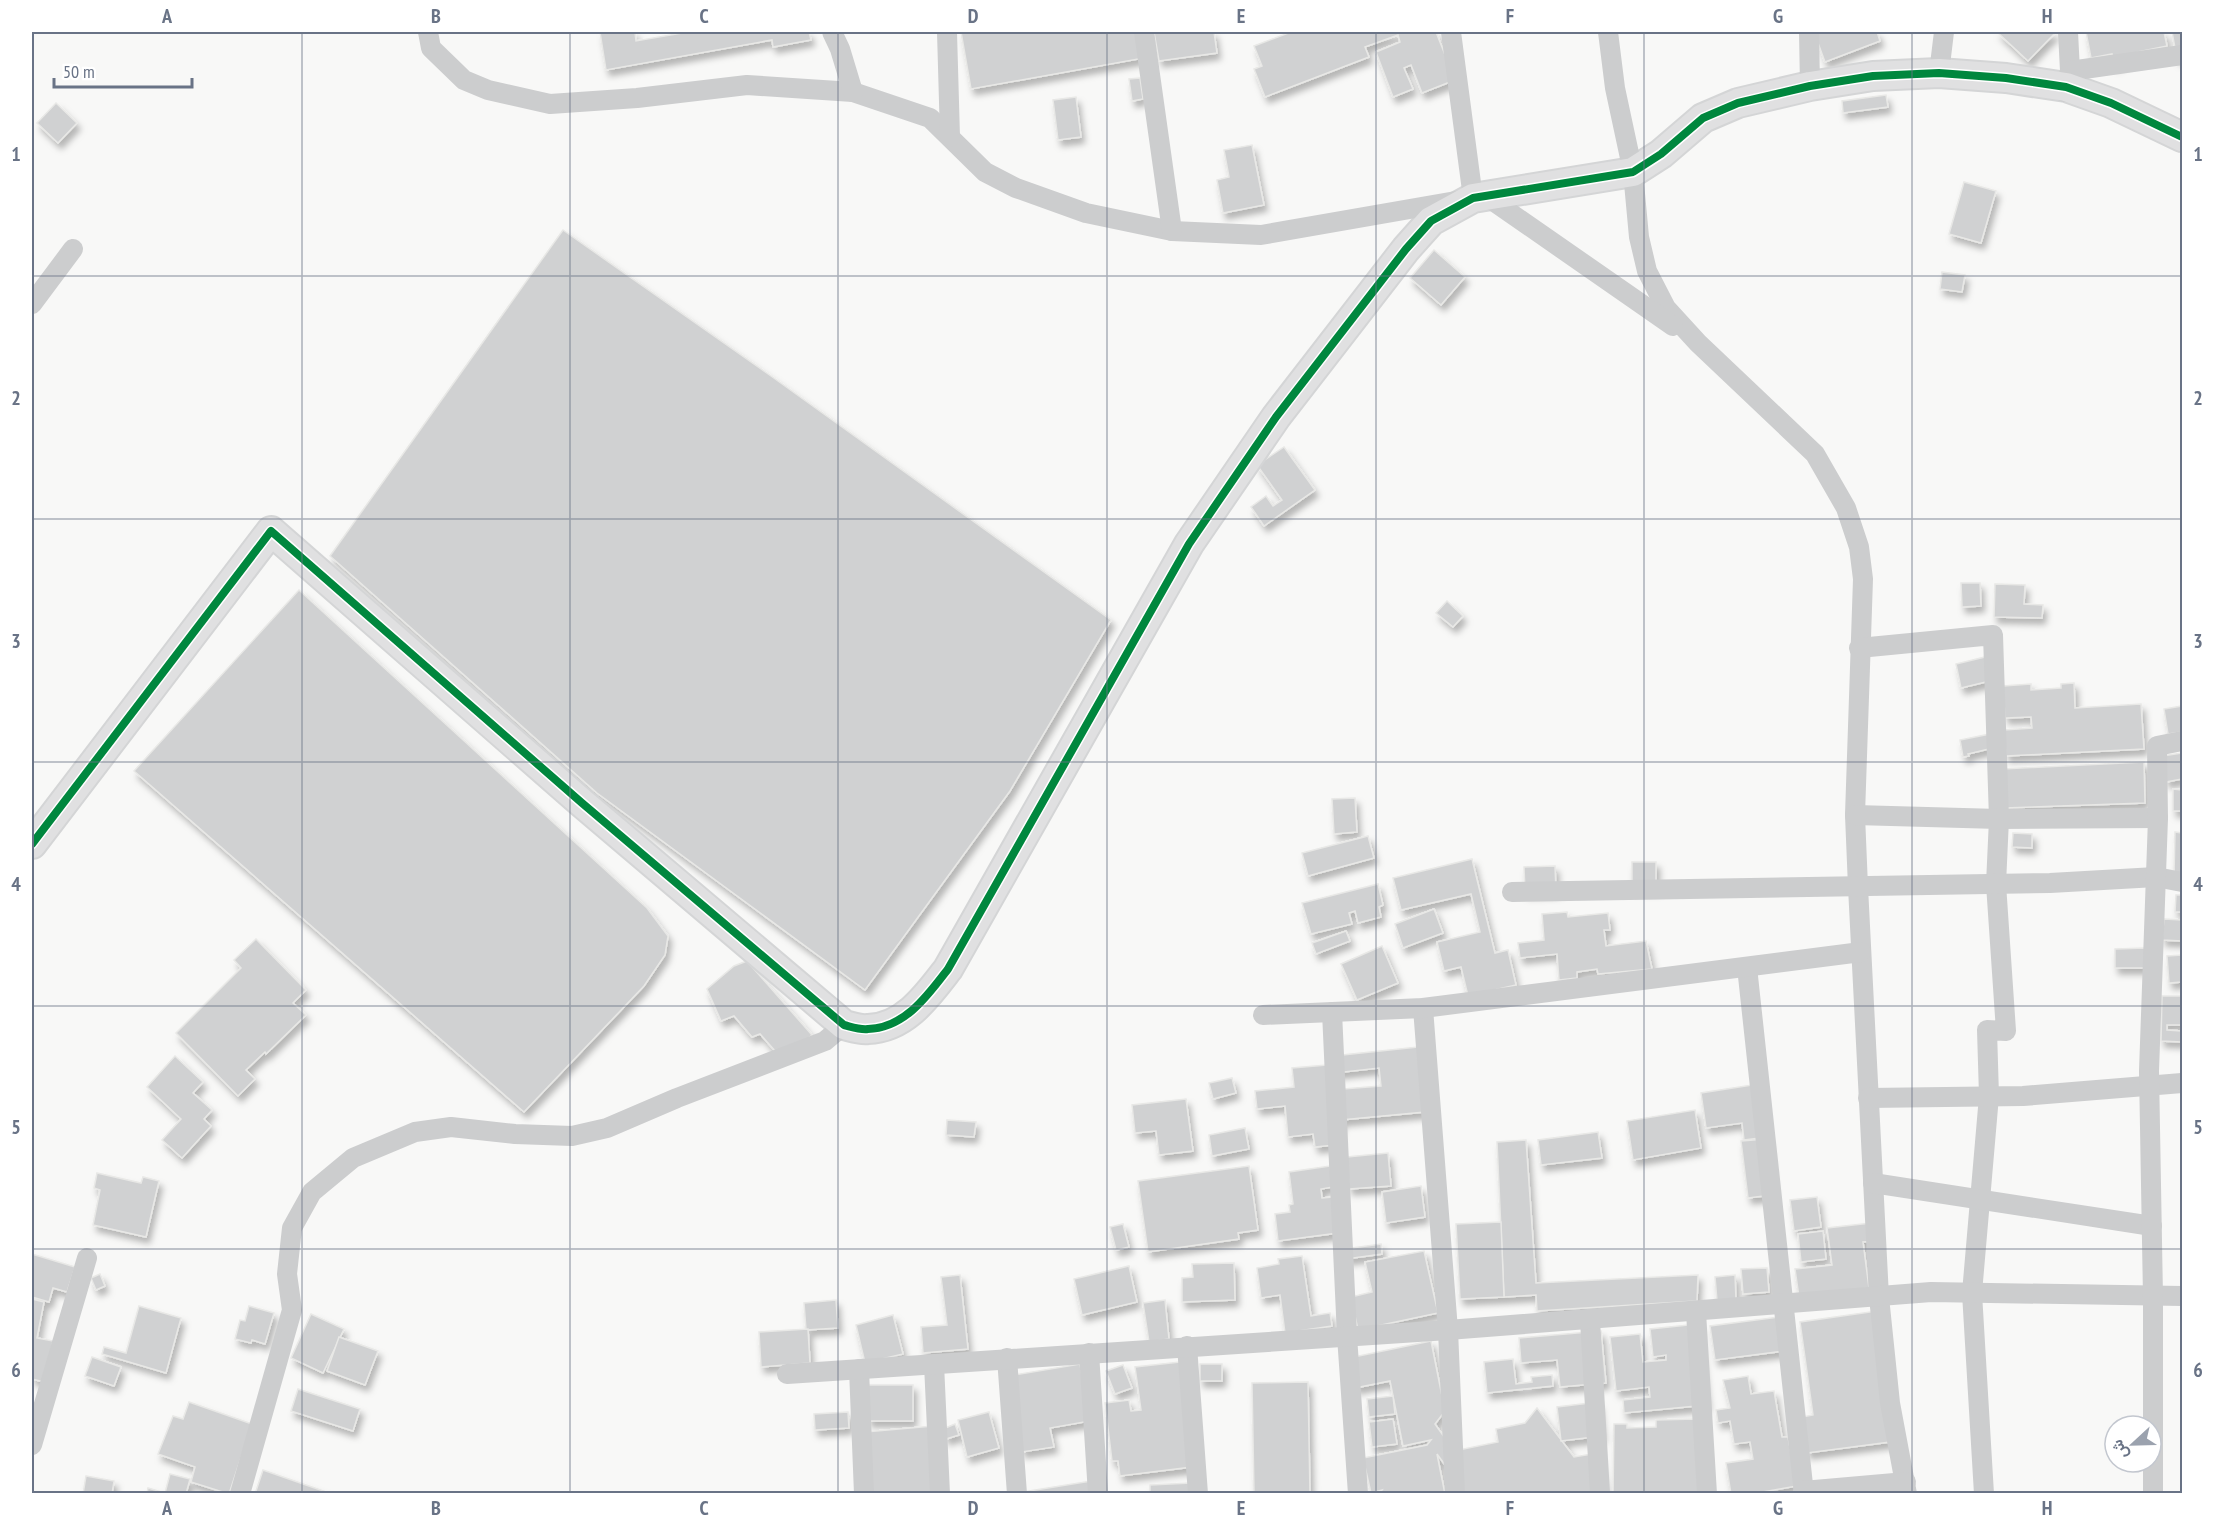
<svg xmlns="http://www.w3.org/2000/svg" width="2214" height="1525" font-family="'PT Sans Narrow',Vazirmatn,sans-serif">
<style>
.building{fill:#d0d1d2;stroke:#e8e8e6;stroke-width:1.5;filter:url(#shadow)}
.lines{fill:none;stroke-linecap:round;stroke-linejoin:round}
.secondary-casing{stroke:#d4d5d6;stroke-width:32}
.street{stroke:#cccdce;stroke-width:20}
.secondary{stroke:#e0e0e1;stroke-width:28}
.cycleway-casing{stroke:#fff;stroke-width:11}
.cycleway{stroke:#00873e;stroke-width:8}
.grid{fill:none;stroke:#697386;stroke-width:1.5;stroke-opacity:0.55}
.neatline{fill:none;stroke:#697386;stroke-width:2}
.grid-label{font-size:20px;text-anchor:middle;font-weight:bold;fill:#697386}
</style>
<defs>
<filter id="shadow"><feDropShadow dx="3.5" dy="6" stdDeviation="3" flood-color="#0004"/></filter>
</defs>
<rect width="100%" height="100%" fill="#f8f8f7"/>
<g class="building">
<polygon points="600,32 635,32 636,41 688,32 809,32 811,40 773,47 772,40 606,70"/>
<polygon points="961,32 1139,32 1144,58 971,89"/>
<polygon points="1154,32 1214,32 1217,53 1159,61"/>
<polygon points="1291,32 1436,32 1455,80 1422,93 1411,65 1404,68 1413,89 1393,97 1376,52 1400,42 1398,35 1365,47 1369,57 1265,97 1254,69 1262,66 1254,46"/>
<polygon points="1814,32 1877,32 1880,41 1825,62"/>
<polygon points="1997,32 2056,32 2028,61"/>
<polygon points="2086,32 2164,32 2167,46 2138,52 2114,65 2112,54 2091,58"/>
<polygon points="2172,32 2182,32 2182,58 2177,59"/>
<polygon points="1140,78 1143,99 1132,101 1129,79"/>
<polygon points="1886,95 1888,107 1843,113 1842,101"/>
<polygon points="1076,97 1081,137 1058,140 1053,100"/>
<polygon points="56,103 77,123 58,143 37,123"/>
<polygon points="1252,145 1264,205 1223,213 1217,180 1229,177 1224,150"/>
<polygon points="1964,182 1996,191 1981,243 1949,234"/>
<polygon points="563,230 771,376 1111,620 1010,791 865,990 597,793 330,556"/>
<polygon points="1434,250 1465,277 1441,305 1410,278"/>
<polygon points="1942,272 1965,275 1962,292 1940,289"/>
<polygon points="1284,447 1315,490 1264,526 1251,507 1266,496 1273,506 1282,500 1257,465"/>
<polygon points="1961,583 1980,583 1981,606 1962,607"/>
<polygon points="1995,584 2025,585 2024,604 2043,605 2042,618 1994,617"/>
<polygon points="299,590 647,908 668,936 665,955 644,986 524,1112 134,771"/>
<polygon points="1447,601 1463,616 1453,627 1436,613"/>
<polygon points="1985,657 1990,681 1961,688 1956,664"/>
<polygon points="2074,683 2075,708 2141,704 2144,749 2006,756 2004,730 2032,728 2031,717 2005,718 2003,686 2031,684 2031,690 2061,688 2061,684"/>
<polygon points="2182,706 2182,732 2168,734 2164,709"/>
<polygon points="1990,734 1993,748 1968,754 1969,756 1963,757 1960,740"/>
<polygon points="2182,753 2182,779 2166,782 2162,756"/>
<polygon points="2144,762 2145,803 2004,808 2002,769"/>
<polygon points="2173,789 2182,790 2182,811 2173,811"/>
<polygon points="1355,798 1357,832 1334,834 1332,799"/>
<polygon points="2175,832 2182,833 2182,875 2174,875"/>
<polygon points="2013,833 2032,834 2032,848 2012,847"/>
<polygon points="1368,836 1374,858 1308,876 1302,853"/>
<polygon points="1472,859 1495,953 1508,950 1516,985 1468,996 1461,967 1444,971 1437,942 1480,932 1471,894 1401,910 1393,878"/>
<polygon points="1632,862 1656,862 1656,888 1632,887"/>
<polygon points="1555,866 1556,891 1525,892 1524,867"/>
<polygon points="1378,884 1383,905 1379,907 1381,917 1358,923 1355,911 1349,913 1352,924 1311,934 1302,903"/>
<polygon points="2176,895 2182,895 2182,912 2175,912"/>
<polygon points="1434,909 1443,933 1403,948 1395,924"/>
<polygon points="1567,912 1568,917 1608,913 1610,930 1604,930 1606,946 1646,941 1652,969 1598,974 1597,969 1577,972 1577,978 1559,980 1557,954 1520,958 1518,943 1544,940 1542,914"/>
<polygon points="2164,919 2182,920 2182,941 2162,940"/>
<polygon points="1346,931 1350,941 1316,954 1312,943"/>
<polygon points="256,939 306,990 293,1003 306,1015 266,1054 265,1052 246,1070 255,1079 238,1096 176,1033 241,968 234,960"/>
<polygon points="1382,946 1398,983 1357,1000 1341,964"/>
<polygon points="2145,948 2145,968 2115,968 2115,949"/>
<polygon points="2182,955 2182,982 2169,983 2167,956"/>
<polygon points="747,961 812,1035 805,1041 776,1052 760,1034 752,1037 734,1016 721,1021 707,989 734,966"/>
<polygon points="2162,996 2182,996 2182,1025 2167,1025 2167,1030 2182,1031 2182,1042 2161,1041"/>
<polygon points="1418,1047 1425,1112 1341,1120 1335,1145 1315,1147 1313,1134 1288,1137 1285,1106 1257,1109 1255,1091 1294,1087 1292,1068 1327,1065 1330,1090 1381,1086 1379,1068 1335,1073 1333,1056"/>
<polygon points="175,1056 203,1082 193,1093 212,1110 204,1119 211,1126 182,1158 162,1140 181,1119 147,1087"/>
<polygon points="1232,1078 1236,1093 1213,1099 1209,1083"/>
<polygon points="1752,1085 1760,1138 1744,1140 1742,1123 1706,1128 1701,1093"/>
<polygon points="1186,1099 1193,1151 1159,1155 1156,1131 1135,1133 1132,1105"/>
<polygon points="1695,1110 1701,1148 1633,1160 1627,1121"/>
<polygon points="947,1120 976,1122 974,1137 946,1135"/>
<polygon points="1245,1128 1249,1149 1212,1156 1209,1135"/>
<polygon points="1598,1132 1602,1158 1541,1165 1538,1140"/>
<polygon points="1766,1139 1772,1195 1748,1198 1741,1141"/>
<polygon points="1526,1140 1536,1283 1698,1275 1697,1301 1537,1311 1536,1295 1504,1297 1497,1142"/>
<polygon points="1388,1153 1391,1186 1349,1189 1347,1157"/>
<polygon points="1249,1166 1258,1230 1238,1233 1239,1239 1148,1252 1138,1181"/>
<polygon points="1330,1166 1333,1187 1321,1189 1322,1198 1333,1197 1338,1233 1278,1241 1275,1214 1290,1212 1289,1205 1293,1204 1289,1172"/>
<polygon points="97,1173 141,1183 143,1177 159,1181 146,1237 93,1225 100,1190 94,1188"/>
<polygon points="1421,1186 1425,1217 1386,1223 1382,1192"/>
<polygon points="1817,1197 1821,1227 1794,1231 1790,1200"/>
<polygon points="1501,1222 1504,1297 1460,1299 1456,1224"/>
<polygon points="1871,1223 1874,1241 1863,1242 1869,1288 1799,1297 1795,1269 1832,1265 1827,1228"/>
<polygon points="1123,1224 1129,1247 1116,1250 1110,1227"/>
<polygon points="1823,1231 1826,1259 1801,1262 1798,1234"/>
<polygon points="1381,1244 1382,1254 1346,1259 1345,1249"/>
<polygon points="1424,1251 1438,1313 1358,1330 1351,1297 1372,1292 1365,1262"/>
<polygon points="32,1254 75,1267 67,1292 53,1288 49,1302 32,1297"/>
<polygon points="1302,1256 1311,1316 1330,1313 1332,1326 1285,1333 1280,1295 1261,1298 1257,1268 1279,1264 1278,1259"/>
<polygon points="1234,1263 1235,1300 1182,1302 1182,1278 1193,1277 1192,1264"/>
<polygon points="1129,1266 1137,1302 1082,1315 1074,1279"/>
<polygon points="1767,1268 1769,1292 1743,1294 1741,1269"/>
<polygon points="100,1274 105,1286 96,1290 91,1278"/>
<polygon points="960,1275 968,1349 923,1353 921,1327 947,1325 941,1277"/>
<polygon points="1735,1275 1736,1300 1717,1301 1715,1277"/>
<polygon points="32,1299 44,1302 37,1338 53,1341 44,1382 32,1379"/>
<polygon points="836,1300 838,1328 806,1330 804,1303"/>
<polygon points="1165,1300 1169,1339 1149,1342 1143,1303"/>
<polygon points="139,1306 181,1318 166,1373 102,1354 104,1347 126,1353"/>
<polygon points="249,1306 274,1313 265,1344 252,1340 251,1343 235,1339 240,1320 245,1321"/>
<polygon points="1877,1311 1890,1442 1807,1453 1802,1417 1813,1415 1800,1322"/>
<polygon points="311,1314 344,1329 323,1373 291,1358"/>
<polygon points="893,1315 903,1354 865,1363 856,1325"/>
<polygon points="1779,1317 1784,1351 1715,1360 1710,1326"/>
<polygon points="1698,1324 1707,1405 1624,1413 1623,1400 1650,1397 1649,1387 1616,1391 1610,1337 1640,1334 1643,1362 1666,1360 1666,1355 1653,1357 1650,1329"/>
<polygon points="808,1329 810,1363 761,1367 759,1332"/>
<polygon points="1601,1331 1606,1383 1560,1387 1557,1360 1521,1363 1519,1338"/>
<polygon points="339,1337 378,1351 365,1385 327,1371"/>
<polygon points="1431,1341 1445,1411 1435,1424 1454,1451 1498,1442 1496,1429 1525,1423 1537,1408 1574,1457 1598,1453 1606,1494 1466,1494 1437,1454 1445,1494 1379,1494 1382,1490 1371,1493 1363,1458 1427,1445 1431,1440 1403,1446 1390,1381 1355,1388 1349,1358"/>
<polygon points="92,1357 121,1367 114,1386 85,1376"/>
<polygon points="1513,1359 1516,1384 1532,1382 1531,1377 1552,1375 1553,1386 1487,1393 1484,1362"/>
<polygon points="1180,1362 1192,1467 1120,1476 1118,1461 1112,1461 1105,1403 1129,1400 1131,1411 1141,1410 1135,1367"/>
<polygon points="1080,1364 1090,1421 1050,1428 1054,1447 1022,1452 1008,1376"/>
<rect x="1200" y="1364" width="22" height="17"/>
<polygon points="1123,1365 1132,1388 1115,1394 1106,1371"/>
<polygon points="1748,1376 1751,1394 1774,1391 1782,1437 1788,1437 1797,1486 1751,1494 1731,1494 1726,1463 1753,1459 1750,1442 1734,1444 1730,1421 1718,1423 1716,1410 1730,1408 1723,1380"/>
<polygon points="1308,1382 1310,1494 1254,1494 1252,1383"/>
<polygon points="867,1385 913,1385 913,1421 868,1421"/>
<polygon points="298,1389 360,1409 353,1431 291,1411"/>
<polygon points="1393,1396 1395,1414 1369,1417 1367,1399"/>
<polygon points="189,1402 252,1424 229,1494 191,1482 195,1467 158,1454 173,1416 183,1419"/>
<polygon points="1598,1402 1602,1436 1561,1441 1557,1407"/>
<polygon points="848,1412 849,1428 815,1430 814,1414"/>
<polygon points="989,1412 999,1448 967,1457 958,1420"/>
<polygon points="1393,1419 1397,1444 1372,1447 1369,1422"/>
<polygon points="1696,1419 1698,1494 1613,1494 1614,1424 1627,1424 1627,1428 1656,1427 1656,1420"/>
<polygon points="955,1424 959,1435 946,1439 943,1429"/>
<polygon points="933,1426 934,1494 871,1494 865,1432"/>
<polygon points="263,1470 332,1494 255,1494"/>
<polygon points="170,1474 190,1479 186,1494 147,1494 148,1488 165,1493"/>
<polygon points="86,1476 114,1481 112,1494 83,1494"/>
<polygon points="1091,1481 1093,1494 1017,1494 1017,1493"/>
<polygon points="1191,1483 1191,1494 1150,1494 1150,1485"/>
</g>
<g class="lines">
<g class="secondary-casing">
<path id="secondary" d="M32,844l239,-313 311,272 262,222c8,2 16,5 24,4 37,-1 60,-34 80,-60l241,-425 87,-127 130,-168 25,-28 42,-23 160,-26 28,-18 42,-36 35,-15 72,-17 63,-10 66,-3 67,5 60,9 45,16 71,34"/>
</g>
<g class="street">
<polyline points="428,32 431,48 464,80 488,90 550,104 637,98 747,85 853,92 930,118 985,172 1016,188 1086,213 1172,231 1261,235 1473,198 1451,32"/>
<polyline points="832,32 840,49 853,92"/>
<polyline points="947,32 950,137"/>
<polyline points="1144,32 1172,231"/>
<polyline points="1608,32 1615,88 1633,172 1639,237 1647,271 1666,308 1698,343 1815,454 1846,508 1859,547 1863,579 1855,815 1858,887 1879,1297 1890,1403 1907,1494"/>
<polyline points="1809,32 1810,86"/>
<polyline points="2068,32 2070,71"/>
<polyline points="1939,73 1944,32"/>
<polyline points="2064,92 2070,71 2182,55"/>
<polyline points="1486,196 1673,326"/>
<polyline points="32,304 73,249"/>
<polyline points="1859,648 1993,635 1999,819 1996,884 2006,1031 1987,1030 1989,1096 1972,1293 1984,1494"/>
<polyline points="1855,815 1999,819 2158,818"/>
<polyline points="1512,892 2050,883 2156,877 2182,882"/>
<polyline points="1747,967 1804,1494"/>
<polyline points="1423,1008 1448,1330 1455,1494"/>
<polyline points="1332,1012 1347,1336 1358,1494"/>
<polyline points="1263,1015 1423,1008 1861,952"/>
<polyline points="1868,1098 2023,1096 2182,1083"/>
<polyline points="1873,1183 2152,1226"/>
<polyline points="1696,1312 1707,1494"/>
<polyline points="1590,1320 1600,1494"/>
<polyline points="1187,1346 1198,1494"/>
<polyline points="1089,1353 1098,1494"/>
<polyline points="1007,1358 1017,1494"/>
<polyline points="934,1364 940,1494"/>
<polyline points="859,1369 864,1494"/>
<polyline points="787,1374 1448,1330 1931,1292 2182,1296"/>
<polyline points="32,1445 87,1258"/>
<polyline points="1803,1491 1906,1482"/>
<polyline points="240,1494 292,1310 287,1274 292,1228 312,1192 353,1158 415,1132 451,1127 515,1134 572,1136 607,1128 677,1098 825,1041 844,1025"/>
<polyline points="2153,1494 2153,1297 2149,1071 2158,818 2157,746 2182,741"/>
</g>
<use href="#secondary" class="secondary"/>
<g class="cycleway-casing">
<path id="cycleway" d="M32,844l239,-313 311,272 262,222c8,2 16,5 24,4 37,-1 60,-34 80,-60l241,-425 87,-127 130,-168 25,-28 42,-23 160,-26 28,-18 42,-36 35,-15 72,-17 63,-10 66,-3 67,5 60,9 45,16 71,34"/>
</g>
<use href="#cycleway" class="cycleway"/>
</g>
<path class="grid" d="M302,32v1462M570,32v1462M838,32v1462M1107,32v1462M1376,32v1462M1644,32v1462M1912,32v1462M32,276h2150M32,519h2150M32,762h2150M32,1006h2150M32,1249h2150"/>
<rect width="2214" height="1525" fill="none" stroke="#ffffff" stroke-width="66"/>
<g transform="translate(2133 1444) rotate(248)"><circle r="28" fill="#ffffff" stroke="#c3c7cf" stroke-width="1.5"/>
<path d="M0-4.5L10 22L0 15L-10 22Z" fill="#9ba2ae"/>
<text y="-9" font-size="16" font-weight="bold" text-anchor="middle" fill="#697386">ش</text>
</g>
<path d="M54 78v9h138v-9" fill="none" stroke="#697386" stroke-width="3"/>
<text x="63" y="78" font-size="18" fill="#697386" stroke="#ffffff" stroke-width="4.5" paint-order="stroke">50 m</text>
<rect x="33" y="33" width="2148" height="1459" class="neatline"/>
<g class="grid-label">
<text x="167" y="23">A</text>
<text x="436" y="23">B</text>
<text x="704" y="23">C</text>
<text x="973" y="23">D</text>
<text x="1241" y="23">E</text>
<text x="1510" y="23">F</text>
<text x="1778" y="23">G</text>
<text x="2047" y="23">H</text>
<text x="16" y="161">1</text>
<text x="2198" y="161">1</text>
<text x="16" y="405">2</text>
<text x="2198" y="405">2</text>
<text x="16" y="648">3</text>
<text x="2198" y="648">3</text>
<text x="16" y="891">4</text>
<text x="2198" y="891">4</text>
<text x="16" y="1134">5</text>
<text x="2198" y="1134">5</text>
<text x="16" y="1377">6</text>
<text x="2198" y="1377">6</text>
<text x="167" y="1515">A</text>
<text x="436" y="1515">B</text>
<text x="704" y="1515">C</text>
<text x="973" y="1515">D</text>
<text x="1241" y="1515">E</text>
<text x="1510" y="1515">F</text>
<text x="1778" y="1515">G</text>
<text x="2047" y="1515">H</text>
</g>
</svg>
